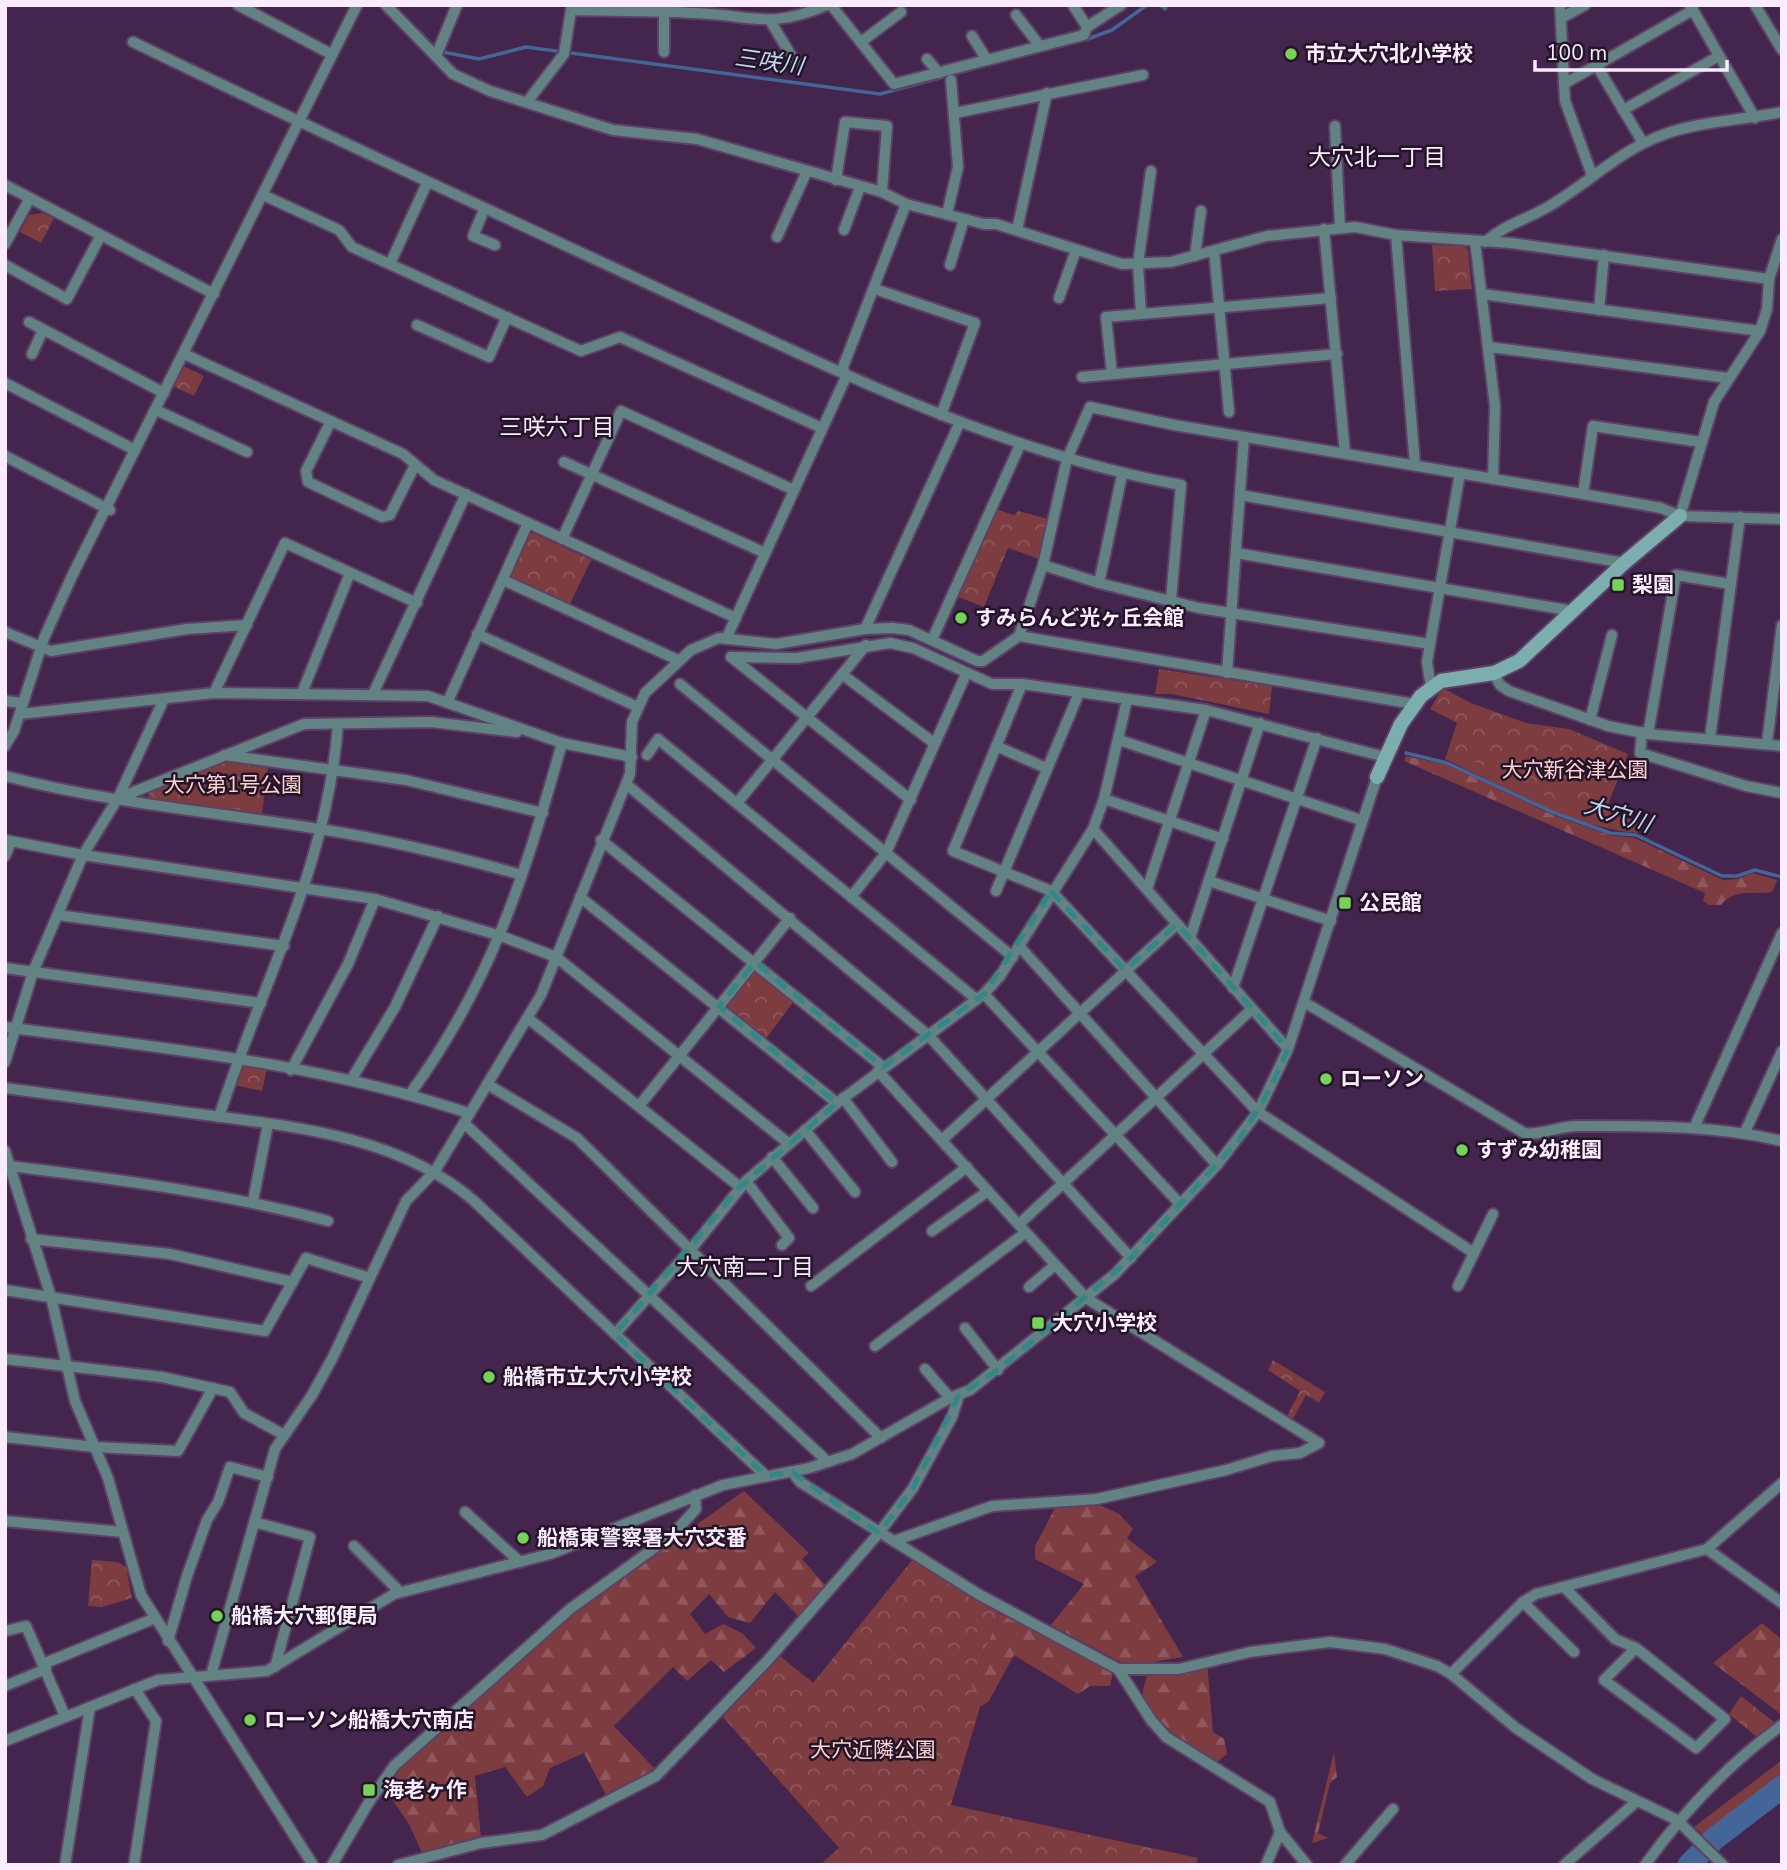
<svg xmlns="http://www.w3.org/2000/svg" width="1787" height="1870" font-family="'Nunito Sans','Noto Sans JP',sans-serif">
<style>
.grass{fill:#7d3c3f}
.forest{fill:url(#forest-firs)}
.park{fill:url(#park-crowns)}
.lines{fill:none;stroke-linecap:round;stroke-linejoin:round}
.stream{stroke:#446598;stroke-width:3.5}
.river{stroke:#446598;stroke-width:23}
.street-casing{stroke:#5d4166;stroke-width:14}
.secondary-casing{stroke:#5d4166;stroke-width:18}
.street{stroke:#638283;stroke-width:10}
.secondary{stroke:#7caeb0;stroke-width:14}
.marked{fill:none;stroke:#328884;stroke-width:5;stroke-dasharray:14 9;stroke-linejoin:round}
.poi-dot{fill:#77d259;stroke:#231527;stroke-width:2.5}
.labels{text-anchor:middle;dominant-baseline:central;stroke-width:5;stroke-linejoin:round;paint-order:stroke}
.poi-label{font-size:21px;font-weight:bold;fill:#faebff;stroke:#231527;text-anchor:start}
.park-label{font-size:21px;fill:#fcd1d0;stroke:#231527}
.water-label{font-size:23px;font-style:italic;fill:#c1d6f5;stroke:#231527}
.neighbourhood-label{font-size:23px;fill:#faebff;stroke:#231527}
</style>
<defs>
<pattern id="forest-firs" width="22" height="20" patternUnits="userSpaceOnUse" patternTransform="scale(1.75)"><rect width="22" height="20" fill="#7d3c3f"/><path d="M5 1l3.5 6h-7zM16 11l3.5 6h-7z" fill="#90585c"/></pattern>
<pattern id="park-crowns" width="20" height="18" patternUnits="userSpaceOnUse" patternTransform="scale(1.75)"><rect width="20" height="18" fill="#7d3c3f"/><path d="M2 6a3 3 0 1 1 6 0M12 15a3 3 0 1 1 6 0" fill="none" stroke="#90585c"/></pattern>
</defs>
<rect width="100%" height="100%" fill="#44254d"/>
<g class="grass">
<path d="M1457,723l4,2 -9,25 190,74 -5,9c-67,-6 -131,-45 -192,-74z"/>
<polygon points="1782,1760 1782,1783 1707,1838 1694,1827"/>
</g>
<g class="forest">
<path d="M1406,756l42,9 105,50 56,20 26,3 88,42 14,-1 16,-6 24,7 -5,12c-18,3 -38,-4 -51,13h-12l-6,-4 2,-8 -301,-132z"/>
<polygon points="744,1491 809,1553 802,1559 825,1585 798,1616 775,1592 750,1623 728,1617 709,1594 690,1614 705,1634 723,1624 742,1633 756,1648 724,1672 711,1660 687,1681 673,1667 614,1726 656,1770 606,1795 584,1753 550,1768 543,1786 527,1797 505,1767 475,1776 481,1838 422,1853 409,1824 385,1789 402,1767 571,1614"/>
<polygon points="1100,1505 1119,1514 1133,1529 1127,1538 1157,1562 1135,1576 1183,1657 1128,1666 1051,1625 1084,1584 1035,1559 1035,1546 1055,1508"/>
<polygon points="1000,1614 1114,1668 1110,1686 1090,1686 1078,1694 1014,1655 989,1701 980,1707 971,1684"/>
<polygon points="1762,1623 1782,1640 1782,1715 1713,1663"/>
<path d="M1207,1662l6,70 11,7 3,15 -14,11c-21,-14 -71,-43 -70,-72 0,-7 4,-15 5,-21z"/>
<polygon points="1334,1752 1337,1777 1330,1783 1318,1833 1328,1838 1312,1843"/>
</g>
<g class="park">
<polygon points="42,213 54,218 41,243 20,232 29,215"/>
<polygon points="1432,245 1464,246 1468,250 1472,289 1435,291"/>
<polygon points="183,366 204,376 194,396 173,386"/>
<polygon points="996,509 1014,515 1018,511 1048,519 1039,559 1008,548 984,607 956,596"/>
<polygon points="533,533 591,560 569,606 511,579 509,574 527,535"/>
<polygon points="1159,669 1272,686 1269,714 1172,694 1155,694"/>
<polygon points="1443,688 1471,703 1526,723 1569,729 1628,754 1605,812 1562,804 1452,750 1461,725 1430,709"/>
<polygon points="224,759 268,766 262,814 148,799 149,791"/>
<polygon points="751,971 757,971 794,1001 765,1040 727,1008 727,1002"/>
<polygon points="249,1064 267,1068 262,1091 234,1085 240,1066"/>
<polygon points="1273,1360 1325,1392 1319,1403 1306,1395 1293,1419 1287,1416 1300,1391 1268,1370"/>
<polygon points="913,1559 1000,1614 971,1684 980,1707 951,1805 1198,1858 1196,1865 820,1865 839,1848 722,1716 780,1656 813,1683"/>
<polygon points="92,1560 118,1562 126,1567 132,1598 102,1607 88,1606"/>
<polygon points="1741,1696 1774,1722 1758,1738 1729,1714"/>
</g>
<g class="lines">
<g class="stream">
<polyline points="1160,5 1165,9 1167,5"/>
<polyline points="417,29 438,51 479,59 526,47 880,94 1006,60"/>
<polyline points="1085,40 1112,30 1147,5"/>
<polyline points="1406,753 1447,763 1552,812 1610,833 1636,835 1722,876 1737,876 1755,870 1782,877"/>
</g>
<polyline class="river" points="1689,1865 1714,1839 1782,1787"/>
<g class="street-casing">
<g id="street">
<polyline points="238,5 331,54"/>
<polyline points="386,5 453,74 490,91 613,130 697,139 882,192 906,204 984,224 996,224 1122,264 1171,262 1267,236 1355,227 1396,235 1511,243 1769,279"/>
<polyline points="831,5 894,84 1084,35 1087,27 1073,5"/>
<polyline points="1560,5 1565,101 1592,175"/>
<polyline points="1690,5 1755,118"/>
<polyline points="1755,5 1782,50"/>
<polyline points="664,11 664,52"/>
<polyline points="1016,15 1040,46"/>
<polyline points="1561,18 1585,5"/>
<polyline points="771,22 795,62"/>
<polyline points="1087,27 1121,5"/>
<polyline points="972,36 987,60"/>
<path d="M133,42c177,86 356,168 535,251 170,78 327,158 513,192l-10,115"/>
<polyline points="861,42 901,12"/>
<polyline points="436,56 457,5"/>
<polyline points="927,59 939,73"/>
<polyline points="1597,66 1643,143"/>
<polyline points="1564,84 1693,10"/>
<path d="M527,102l37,-48 7,-44c42,1 83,1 124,3 58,2 74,17 132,-8"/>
<polyline points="1623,110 1719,56"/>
<polyline points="955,113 1143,75"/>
<polyline points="1335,126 1340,228"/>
<polyline points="836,180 845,122 887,126 882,192"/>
<polyline points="5,185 214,294"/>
<polyline points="263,195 339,230 352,247 581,351 620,337 822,428"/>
<polyline points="484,210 473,236 495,245"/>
<polyline points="947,214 958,167 951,80"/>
<polyline points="1324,229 1345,453"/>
<polyline points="844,230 860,187"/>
<polyline points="1017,230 1047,93"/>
<polyline points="1396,235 1415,465"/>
<polyline points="777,237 807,171"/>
<polyline points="1475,241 1495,406 1493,479"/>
<path d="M1485,242c19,-17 40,-22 61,-34 41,-23 73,-58 119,-74 36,-13 79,-14 117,-22"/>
<polyline points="5,244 30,198"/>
<polyline points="1214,251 1229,412"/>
<polyline points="1195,256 1201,211"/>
<polyline points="390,264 427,183"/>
<polyline points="5,265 67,299 100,237"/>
<polyline points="950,265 964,219"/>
<polyline points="875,289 975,323 941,415"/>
<polyline points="1482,294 1760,331"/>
<polyline points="1059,298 1076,250"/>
<polyline points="1599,310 1604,255"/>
<polyline points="1141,314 1138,264 1151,171"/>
<polyline points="29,322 164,393"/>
<polyline points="417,325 489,357 507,317"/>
<polyline points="1489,347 1728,378"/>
<polyline points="32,354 43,330"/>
<polyline points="184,354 403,454 434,480 736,618"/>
<polyline points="1112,374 1106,317 1331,298"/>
<polyline points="1082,377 1337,354"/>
<polyline points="5,383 135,450"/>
<polyline points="156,410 247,452"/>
<polyline points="331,421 306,471 308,482 382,517 390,515 415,465"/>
<polyline points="5,456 110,510"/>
<polyline points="564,462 765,553"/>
<polyline points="1583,494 1593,426 1701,442"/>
<polyline points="1240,495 1624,563"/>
<polyline points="1680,516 1714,402 1760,331 1767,309 1769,279 1782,239"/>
<polyline points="562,539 621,411 794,490"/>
<polyline points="1236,553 1573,611"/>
<polyline points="1043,565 1099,583 1199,608 1430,644 1427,662 1431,688"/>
<polyline points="503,580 678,660"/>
<polyline points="1099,583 1122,475"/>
<polyline points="865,629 960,422"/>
<polyline points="5,632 51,651 187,629 247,625"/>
<polyline points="477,634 638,707"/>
<polyline points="1019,636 1043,565 1067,459 1090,407 1174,425 1583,494 1661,508 1680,516 1782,519"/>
<polyline points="726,639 846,377 843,367 906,204"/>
<polyline points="932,640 1020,445"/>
<polyline points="1430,644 1460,473"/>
<polyline points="731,657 797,658 890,643 913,648 992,684 1022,684 1206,710 1385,757"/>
<polyline points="731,657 911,800"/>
<polyline points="1227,673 1244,437"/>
<polyline points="1494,673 1500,685 1509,691 1608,726 1648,734 1782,746"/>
<polyline points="843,675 934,743"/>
<polyline points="680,684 1013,957"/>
<polyline points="1022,684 953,851 1051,891 1258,1112 1474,1253"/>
<polyline points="214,693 285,543 417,603"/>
<polyline points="302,693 350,573"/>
<polyline points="373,694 466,494"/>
<polyline points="5,701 23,703"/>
<polyline points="448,701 528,523"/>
<polyline points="20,714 214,693 428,696 562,743 632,757"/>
<polyline points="1590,720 1612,635"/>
<polyline points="1642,732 1640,753 1746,786 1782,793"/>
<polyline points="1648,734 1676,575 1730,584"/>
<polyline points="1710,738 1740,517"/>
<polyline points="1119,740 1361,820"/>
<polyline points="1767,743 1782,625"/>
<polyline points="5,746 14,731 44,638 72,576 357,5"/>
<polyline points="996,746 1046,768"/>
<polyline points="224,755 406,780 543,813"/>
<polyline points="647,755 658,739 975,998"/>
<path d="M5,776c103,27 210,36 315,53 69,11 135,27 202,46"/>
<polyline points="626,784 928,1035 1131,1258"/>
<polyline points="121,797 304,724 431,722 517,732"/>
<polyline points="1104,799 1223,839"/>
<polyline points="737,803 866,645"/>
<polyline points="1093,829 1288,1049"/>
<polyline points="5,840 83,855 375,899 501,936 556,957 788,1143"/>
<polyline points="601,840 883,1067"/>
<polyline points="5,856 11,842"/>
<polyline points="1209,881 1331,921"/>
<polyline points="1147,889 1206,710"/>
<polyline points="996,891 1079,693"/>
<polyline points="580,897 837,1103"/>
<polyline points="851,897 886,853 966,674"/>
<polyline points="58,915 284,946"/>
<polyline points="1190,938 1260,723"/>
<polyline points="1020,947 1217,1165"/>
<polyline points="5,968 261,1003"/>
<polyline points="1233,988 1317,738"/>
<polyline points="984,994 1180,1204"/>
<path d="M1304,1002l220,131c16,3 35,-7 53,-7 68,0 138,-1 205,15"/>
<polyline points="529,1019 740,1187"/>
<path d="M5,1027c156,21 314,36 463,86"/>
<polyline points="5,1062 33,972 83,855 118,798 164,699"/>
<polyline points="291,1070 348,964 375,899"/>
<polyline points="878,1071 1086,1298 1319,1443 1300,1453 1272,1456 1226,1470 1097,1499 992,1506 894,1541"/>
<polyline points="351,1080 395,1007 438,916"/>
<polyline points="487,1084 577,1138 881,1438"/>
<path d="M5,1088c62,8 124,17 186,25 96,13 205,21 282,87l293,276"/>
<path d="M410,1094c82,-112 115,-219 152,-351"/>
<polyline points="843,1098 892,1162"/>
<polyline points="639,1106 790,918"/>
<path d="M219,1117c43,-136 108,-247 119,-393"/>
<polyline points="464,1123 828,1462"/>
<polyline points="1694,1128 1782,933"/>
<polyline points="805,1130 855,1192"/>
<polyline points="1745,1132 1782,1051"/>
<polyline points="942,1140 1177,924"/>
<polyline points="5,1151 51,1297 75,1401 108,1478 141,1595 313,1865"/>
<polyline points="772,1157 813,1208"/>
<path d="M9,1166c108,13 214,27 319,55"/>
<polyline points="746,1181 789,1238 782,1245"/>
<polyline points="253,1201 268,1124"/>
<polyline points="1019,1224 1251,1010"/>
<polyline points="932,1231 988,1191"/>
<polyline points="31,1239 170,1254 293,1282"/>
<polyline points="811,1286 967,1167"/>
<polyline points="1458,1286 1493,1214"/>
<polyline points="1029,1287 1055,1265"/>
<polyline points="5,1290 265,1331 306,1258 370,1278"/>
<polyline points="965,1328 998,1370"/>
<polyline points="615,1334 692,1248 746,1181 837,1103 984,994 1000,976 1093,829 1104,799 1127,700"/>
<polyline points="875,1346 1025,1233"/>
<polyline points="5,1359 162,1377 230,1392 244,1413 284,1435"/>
<polyline points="925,1369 950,1398"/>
<polyline points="5,1437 95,1447 178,1451 213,1388"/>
<polyline points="792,1472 800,1482 978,1594 1118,1669 1179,1669 1250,1652 1330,1642 1385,1649 1437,1666 1451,1674 1516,1728 1592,1779 1677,1820 1723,1865"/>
<polyline points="465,1512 520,1562"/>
<polyline points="5,1521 123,1532"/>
<polyline points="254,1522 310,1537 275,1667"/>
<polyline points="354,1546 400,1592"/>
<polyline points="1707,1549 1782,1603"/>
<polyline points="1564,1587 1615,1639 1636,1648 1725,1719 1696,1748 1604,1680 1636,1648"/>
<polyline points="1523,1602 1574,1652"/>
<polyline points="5,1631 26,1626 65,1716"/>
<polyline points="168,1641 187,1576 207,1520 218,1502 230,1467 268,1477"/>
<polyline points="43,1664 153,1619"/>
<polyline points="1118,1669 1151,1720 1166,1737 1270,1802 1280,1832 1307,1865"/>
<polyline points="1451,1674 1523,1602 1536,1594 1707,1549 1782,1483"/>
<polyline points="211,1675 275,1449 312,1395 333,1357 406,1201 435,1171 541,995 630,774 632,722 645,693 691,650 719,638 776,644 865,629 892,628 909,630 977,661 983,661 1019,636 1414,704"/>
<polyline points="5,1686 46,1669"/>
<polyline points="5,1741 158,1680 267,1671 394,1594 550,1554 723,1485 809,1468 852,1454 950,1398 970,1390 1115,1274 1217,1165 1258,1112 1288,1049 1377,777"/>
<polyline points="65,1865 90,1707"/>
<polyline points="134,1865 156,1721 135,1689"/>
<polyline points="332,1865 369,1802 394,1766 570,1609 671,1536 696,1509 695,1495"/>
<polyline points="398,1865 481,1843 542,1835 656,1776 767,1661 879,1533 913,1488 952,1417 959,1395"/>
<polyline points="1266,1865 1280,1832"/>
<polyline points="1345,1865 1393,1809"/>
<polyline points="1564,1865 1637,1801"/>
<path d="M1645,1865c39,-54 83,-101 137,-140"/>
</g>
</g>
<g class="secondary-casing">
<polyline id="secondary" points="1377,777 1401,724 1421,696 1441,681 1494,673 1519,661 1624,563 1680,516"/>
</g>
<use href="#street" class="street"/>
<use href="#secondary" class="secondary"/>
</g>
<path class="marked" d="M1051,891l74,79 52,-46 111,125 -18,40 -31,51 -108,118 -133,112 -39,25 -46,93 -34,45 -87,-61 -26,4 -151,-142 125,-147 97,-84 -118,-97 36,-44 128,105 101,-73z"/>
<g class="poi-dot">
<circle cx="1291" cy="54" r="7"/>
<rect x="1611" y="578" width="14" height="14" rx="3.5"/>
<circle cx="961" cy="618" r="7"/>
<rect x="1338" y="896" width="14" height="14" rx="3.5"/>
<circle cx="1326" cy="1079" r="7"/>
<circle cx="1462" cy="1150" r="7"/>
<rect x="1031" y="1316" width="14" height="14" rx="3.5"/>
<circle cx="489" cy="1377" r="7"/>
<circle cx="523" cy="1538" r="7"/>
<circle cx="217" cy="1616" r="7"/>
<circle cx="250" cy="1720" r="7"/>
<rect x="362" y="1783" width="14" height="14" rx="3.5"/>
</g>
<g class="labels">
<g class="poi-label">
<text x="1305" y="54">市立大穴北小学校</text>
<text x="1632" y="585">梨園</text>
<text x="975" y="618">すみらんど光ヶ丘会館</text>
<text x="1359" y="903">公民館</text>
<text x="1340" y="1079">ローソン</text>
<text x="1476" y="1150">すずみ幼稚園</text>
<text x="1052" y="1323">大穴小学校</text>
<text x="503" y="1377">船橋市立大穴小学校</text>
<text x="537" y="1538">船橋東警察署大穴交番</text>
<text x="231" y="1616">船橋大穴郵便局</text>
<text x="264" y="1720">ローソン船橋大穴南店</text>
<text x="383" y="1790">海老ヶ作</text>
</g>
<g class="park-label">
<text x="1575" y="770">大穴新谷津公園</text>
<text x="233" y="785">大穴第1号公園</text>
<text x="873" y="1750">大穴近隣公園</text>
</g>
<g class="water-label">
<text transform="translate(769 62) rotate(8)">三咲川</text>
<text transform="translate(1618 815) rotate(17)">大穴川</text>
</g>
<g class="neighbourhood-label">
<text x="1377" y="157">大穴北一丁目</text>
<text x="557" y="427">三咲六丁目</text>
<text x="745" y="1267">大穴南二丁目</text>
</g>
</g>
<rect width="1787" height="1870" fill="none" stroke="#faebff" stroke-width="14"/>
<path d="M1535 60v10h192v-10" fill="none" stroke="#faebff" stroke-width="3.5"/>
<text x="1546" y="60" font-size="21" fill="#faebff" stroke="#231527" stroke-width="5" paint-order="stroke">100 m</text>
</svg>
